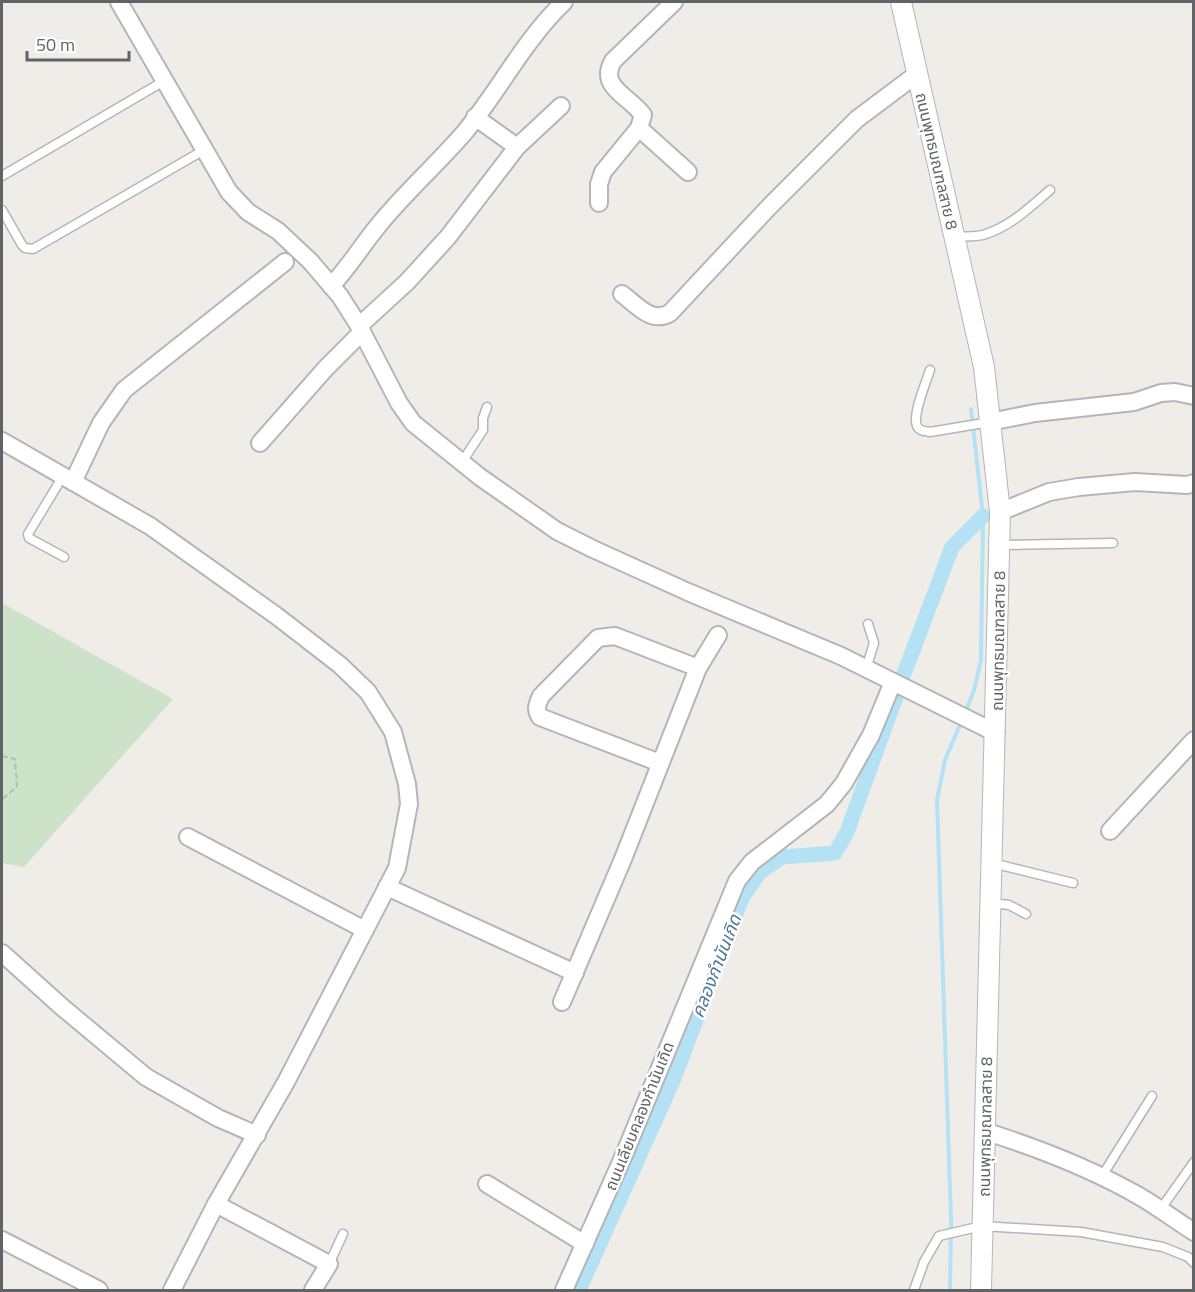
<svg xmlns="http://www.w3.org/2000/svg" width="1195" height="1292" font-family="'Titillium Web','Noto Sans Thai',sans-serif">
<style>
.green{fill:#cce3c9}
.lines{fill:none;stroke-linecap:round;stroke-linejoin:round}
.stream{stroke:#b4e1f4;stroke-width:4}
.canal{stroke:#b4e1f4;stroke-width:15}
.service-casing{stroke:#b3b6b8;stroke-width:11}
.minor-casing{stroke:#b3b6b8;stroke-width:20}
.tertiary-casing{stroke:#b3b6b8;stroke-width:22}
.path{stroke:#a4c7a9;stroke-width:2;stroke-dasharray:6 3;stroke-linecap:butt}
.service{stroke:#fff;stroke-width:8}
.minor{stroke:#fff;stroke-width:16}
.tertiary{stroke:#fff;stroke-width:20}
.labels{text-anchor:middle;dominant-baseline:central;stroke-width:5;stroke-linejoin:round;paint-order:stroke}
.street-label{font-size:16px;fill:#606466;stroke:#fff}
.water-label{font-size:18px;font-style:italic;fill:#4a7995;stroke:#fff}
</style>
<rect width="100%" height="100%" fill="#f0ede9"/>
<polygon class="green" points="2,603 173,699 24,867 2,863"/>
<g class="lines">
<g class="stream">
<polyline points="965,713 974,690 981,660 983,516 971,409"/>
<polyline points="950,1290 951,1219 937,800 945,760 962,720"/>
</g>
<g class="canal">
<polyline points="904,674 952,547 983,516"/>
<polyline points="579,1290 673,1081 742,898 760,872 782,857 835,853 847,832 896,697"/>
</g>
<g class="service-casing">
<g id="service">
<polyline points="2,176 164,81"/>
<polyline points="2,210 22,245 25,248 33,249 204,150"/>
<path d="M954,237c9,-1 20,0 29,-2 27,-8 46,-27 67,-45"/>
<path d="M930,370c-4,13 -18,44 -13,56 2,5 8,5 13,6l60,-10"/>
<polyline points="462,462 483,430 483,418 487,407"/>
<polyline points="63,476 28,534 29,538 64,557"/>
<polyline points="1000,545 1113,543"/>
<polyline points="866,669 874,643 868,624"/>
<polyline points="992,863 1073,883"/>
<polyline points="991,903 1009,905 1026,914"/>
<polyline points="1102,1176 1152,1096"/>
<polyline points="1160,1210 1194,1162"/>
<polyline points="329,1264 343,1234"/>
<polyline points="914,1290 924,1262 939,1236 982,1226 1081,1232 1163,1247 1188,1257 1194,1263"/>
</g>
</g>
<g class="minor-casing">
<g id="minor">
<polyline points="119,2 229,192 248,212 278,231 310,261 340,296 359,326 399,403 413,423 480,477 557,531 593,549 688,592 841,656 996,733"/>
<polyline points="475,117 517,147"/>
<polyline points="639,128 688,172"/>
<path d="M599,203v-19l4,-12 36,-44 4,-13c-14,-19 -45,-28 -30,-54l61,-59"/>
<path d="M331,286c19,-20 33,-44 51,-65 26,-31 56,-58 82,-88 35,-42 60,-93 100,-131"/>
<path d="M622,294c15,11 29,30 48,19l98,-105 89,-89 60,-45"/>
<polyline points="359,326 407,282 448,237 517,147 561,106"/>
<polyline points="990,422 1035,413 1134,402 1161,393 1175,392 1194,396"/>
<polyline points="2,441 150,526 278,617 340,665 368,692 393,732 407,784 409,804 397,868 286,1082 216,1204 172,1290"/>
<polyline points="260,443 326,368 362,332"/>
<polyline points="73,482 101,423 124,390 285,262"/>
<polyline points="1000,512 1049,492 1079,487 1135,482 1187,485 1194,483"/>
<path d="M660,763l-120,-46c-5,-8 -3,-12 1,-21l57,-58 17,-2 83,32"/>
<polyline points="1110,831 1194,740"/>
<polyline points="188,837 365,930"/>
<polyline points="387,887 575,973"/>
<polyline points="2,953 62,1007 146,1077 218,1118 257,1135"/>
<polyline points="562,1002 623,859 698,668 718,635"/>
<path d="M984,1131c54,17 106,37 155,65 19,11 36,24 55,36"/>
<polyline points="487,1184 585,1244"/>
<polyline points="216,1204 329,1264 313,1290"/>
<polyline points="2,1240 99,1290"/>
<polyline points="564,1290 624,1155 737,881 752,862 827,804 844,783 871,735 893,682"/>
</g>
</g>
<g class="tertiary-casing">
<polyline id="tertiary" points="901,2 984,367 1000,512 981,1290"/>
</g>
<polyline class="path" points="2,756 15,759 17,787 2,799"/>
<use href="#service" class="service"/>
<use href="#minor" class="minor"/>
<use href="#tertiary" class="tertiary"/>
</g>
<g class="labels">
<g class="street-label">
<text transform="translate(937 161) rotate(77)">ถนนพุทธมณฑลสาย 8</text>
<text transform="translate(998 641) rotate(-89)">ถนนพุทธมณฑลสาย 8</text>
<text transform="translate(639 1116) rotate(-68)">ถนนเลียบคลองกำนันเกิด</text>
<text transform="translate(985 1127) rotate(-89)">ถนนพุทธมณฑลสาย 8</text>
</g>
<g class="water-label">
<text transform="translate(716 966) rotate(-69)">คลองกำนันเกิด</text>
</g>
</g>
<rect width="1195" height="1292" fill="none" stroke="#606466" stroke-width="6"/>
<path d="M27 51v9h102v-9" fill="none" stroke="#606466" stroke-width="3"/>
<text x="36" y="51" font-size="18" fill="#606466" stroke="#ffffff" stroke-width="4.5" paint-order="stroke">50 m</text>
</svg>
